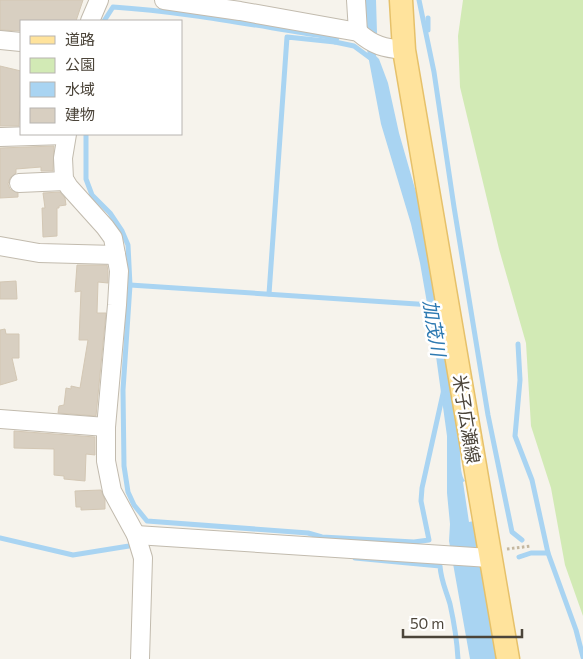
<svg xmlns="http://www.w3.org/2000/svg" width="583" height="659" font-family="Commissioner,'Noto Sans JP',sans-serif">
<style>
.green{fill:#d2eab5}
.water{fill:#a9d4f2}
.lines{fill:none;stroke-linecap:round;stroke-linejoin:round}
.stream{stroke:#a9d4f2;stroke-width:5}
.building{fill:#d8cfc1;stroke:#d3c7b4}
.minor-casing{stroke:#c2bbae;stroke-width:20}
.major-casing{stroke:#e6c16a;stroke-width:25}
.path{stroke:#c4b79f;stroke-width:3;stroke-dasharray:2.5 2.5;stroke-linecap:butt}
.minor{stroke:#fff;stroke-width:18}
.major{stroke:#ffe39c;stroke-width:22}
.labels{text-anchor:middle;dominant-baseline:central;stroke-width:5;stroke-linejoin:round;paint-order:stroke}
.street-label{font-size:18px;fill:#4b4439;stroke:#fff}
.water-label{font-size:19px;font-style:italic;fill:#2e7ab2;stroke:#fff}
</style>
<rect width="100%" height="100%" fill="#f6f3ec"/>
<polygon class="green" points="463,0 583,0 583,616 565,565 551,488 531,426 526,343 499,249 460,87 458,36"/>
<path class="water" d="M365,0h11l1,33 -2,1 1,22 3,3 9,24 11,50 25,87 37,212c0,13 -3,40 4,49l-2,1 6,40 5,-1 23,138h-27l-21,-118 1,-17 -3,-31v-57l-12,-87 -15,-86 -9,-39 -30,-100 -14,-74z"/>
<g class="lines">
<g class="stream">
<polyline points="419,0 434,72 454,207 488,415 512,532 522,540"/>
<path d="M104,21l9,-14c76,5 149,20 224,31l-2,4"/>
<polyline points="428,30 428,18"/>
<polyline points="86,134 86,179 92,195 110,213 122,231 128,245 130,285 123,390 124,466 128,492 134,505 147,521 308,533 322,537 414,542 429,540 421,501 422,488 444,389"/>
<polyline points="130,285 432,305"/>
<polyline points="269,294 287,37 335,42 354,46 373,60"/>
<polyline points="518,344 520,380 515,436 532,480 548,553 576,630 583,657"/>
<polyline points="0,538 73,555 129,546"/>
<polyline points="519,557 531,553 548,553"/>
<path d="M355,558l85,8c1,15 6,24 10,38 4,18 7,37 8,55"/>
</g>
</g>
<g class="building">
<polygon points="0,0 83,0 76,21 21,21 21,31 0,30"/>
<polygon points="0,66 21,71 19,126 0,126"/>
<polygon points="54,146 53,171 41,171 41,167 16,169 16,173 10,178 8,184 10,189 18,193 18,197 0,198 0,148"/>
<polygon points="60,192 65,198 66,205 59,206 59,208 57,208 57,236 43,237 42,208 45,208 43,193"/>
<polygon points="77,265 107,265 108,272 108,283 98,282 97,313 106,313 96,416 58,413 59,406 64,405 66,388 71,389 71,386 80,388 88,340 79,340 81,291 75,292"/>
<polygon points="16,281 17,299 0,299 0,282"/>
<polygon points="5,329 6,334 19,334 19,358 12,358 17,380 0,385 0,330"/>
<polygon points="14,431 95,437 95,455 86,454 85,481 64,479 64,476 54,475 54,449 14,448"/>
<polygon points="101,490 105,500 105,509 81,510 81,507 76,507 75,491"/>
</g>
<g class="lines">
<g class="minor-casing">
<g id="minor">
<path d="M164,0l76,11 118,21c16,14 26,16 46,18"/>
<polyline points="356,0 358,32"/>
<polyline points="90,21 99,0"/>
<polyline points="0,40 21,42"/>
<polyline points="67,134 63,158 64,179 69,187 105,227 113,238 119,271 117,305 106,427 106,461 112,491 136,535 143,558 140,659"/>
<polyline points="0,137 66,135"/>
<polyline points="19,183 65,181"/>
<polyline points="0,246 39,253 116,255"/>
<polyline points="0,419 106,427"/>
<polyline points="136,535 490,558"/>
</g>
</g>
<g class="major-casing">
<polyline id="major" points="401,0 404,50 508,659"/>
</g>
<polyline class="path" points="507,549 531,546"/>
<use href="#minor" class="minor"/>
<use href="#major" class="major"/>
</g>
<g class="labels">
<g class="street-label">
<text transform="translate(467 419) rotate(81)">米子広瀬線</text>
</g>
<g class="water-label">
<text transform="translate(435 328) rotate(81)">加茂川</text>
</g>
</g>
<rect x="20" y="20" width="162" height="115" fill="#ffffff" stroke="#b7b4b0"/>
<rect x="30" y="36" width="25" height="8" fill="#ffe39c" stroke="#b7b4b0"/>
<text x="65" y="45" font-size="15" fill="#4b4439">道路</text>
<rect x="30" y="58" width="25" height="15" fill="#d2eab5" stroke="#b7b4b0"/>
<text x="65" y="70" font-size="15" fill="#4b4439">公園</text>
<rect x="30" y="82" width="25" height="15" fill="#a9d4f2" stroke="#b7b4b0"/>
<text x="65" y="95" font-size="15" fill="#4b4439">水域</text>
<rect x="30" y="108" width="25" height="15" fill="#d8cfc1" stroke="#b7b4b0"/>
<text x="65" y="120" font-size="15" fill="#4b4439">建物</text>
<path d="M403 629v8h119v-8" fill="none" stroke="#4b4439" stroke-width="2.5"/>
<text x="410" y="629" font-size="15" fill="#4b4439" stroke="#ffffff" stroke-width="4" paint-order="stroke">50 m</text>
</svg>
